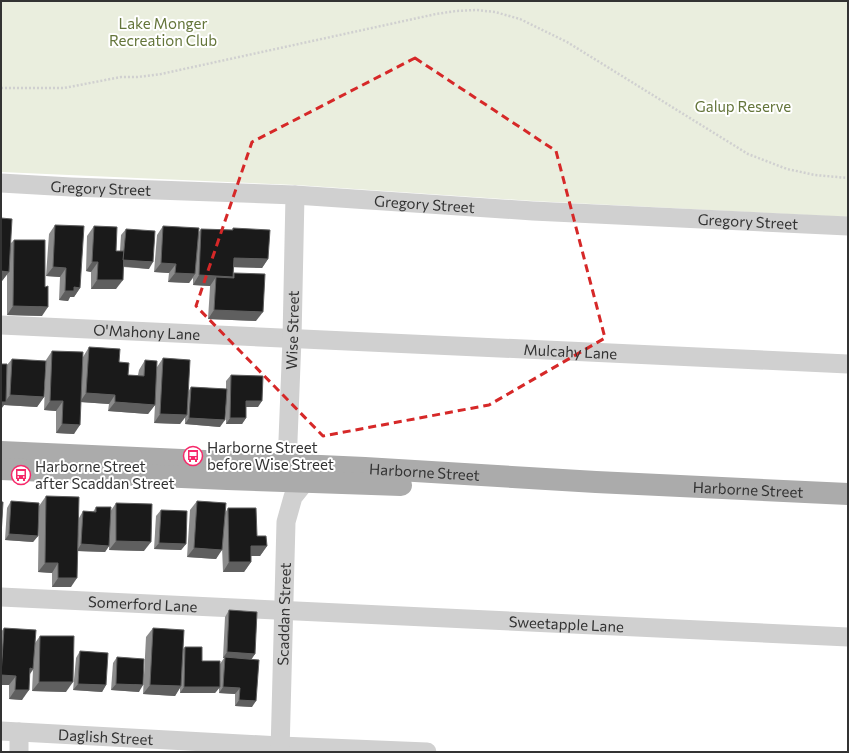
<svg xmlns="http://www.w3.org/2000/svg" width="849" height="753" font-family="Commissioner,sans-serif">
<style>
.green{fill:#eaeede}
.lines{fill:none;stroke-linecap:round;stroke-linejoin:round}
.path{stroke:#d0d0d0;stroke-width:2.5;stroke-dasharray:2 2;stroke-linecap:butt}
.minor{stroke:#d0d0d0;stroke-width:19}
.major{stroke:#ababab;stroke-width:22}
.wall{fill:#8c8c8c}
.shaded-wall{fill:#5f5f5f}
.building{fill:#1a1a1a;stroke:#5f5f5f}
.marked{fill:none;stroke:#d62828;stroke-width:3;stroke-dasharray:8 5;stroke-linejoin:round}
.labels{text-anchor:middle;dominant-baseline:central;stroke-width:4;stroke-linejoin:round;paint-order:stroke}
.park-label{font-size:15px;fill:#64753a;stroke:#fff}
.street-label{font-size:15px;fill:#333;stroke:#fff}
.poi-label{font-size:15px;fill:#333;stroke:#fff;text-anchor:start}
</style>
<rect width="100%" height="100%" fill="#fff"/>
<polygon class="green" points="1,1 848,1 848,217 533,201 296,185 1,172"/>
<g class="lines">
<polyline class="path" points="1,88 64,88 121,77 137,77 161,74 436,14 456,11 476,10 495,12 520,19 567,42 748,154 787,169 815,175 848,178"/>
<g class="minor">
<path id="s1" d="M1,183l70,4 224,8 238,16 315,15"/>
<path id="s2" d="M1,325l847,39"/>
<path id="s3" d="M287,465l5,-126 3,-144"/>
<path id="s4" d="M1,597l847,40"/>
<path id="s5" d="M1,731l279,15 147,6"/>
<polyline points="19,752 19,732"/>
<path id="s6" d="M280,752l6,-230 7,-25 12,-15"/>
</g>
<g class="major">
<path id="s7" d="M1,452l364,16 231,14 252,12"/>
<polyline points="1,469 227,479 401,485"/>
</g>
</g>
<g class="wall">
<polygon points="55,225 80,288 74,297 70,297 68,301 59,300 60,277 46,276 49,234"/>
<polygon points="94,226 116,251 120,251 121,235 126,229 149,269 123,267 116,289 91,289 91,272 86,271 87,236"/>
<polygon points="163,226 198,233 201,229 232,230 233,228 268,259 262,268 233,267 233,274 234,273 256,321 208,319 210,287 210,286 193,285 193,278 189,283 168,282 169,273 154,272 157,235"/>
<polygon points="14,240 42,316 7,315 7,274 2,281 10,244"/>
<polygon points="89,347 119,362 128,375 138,375 139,370 145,360 157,367 163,358 188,392 191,387 226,389 226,381 231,375 258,407 246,407 246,418 242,424 226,424 226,400 220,427 185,424 185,417 180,424 154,423 155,405 148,414 108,411 109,404 81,402 74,434 56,433 56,411 44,410 46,360 52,351 83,357"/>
<polygon points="12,359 44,397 37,407 4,405 1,409 1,402 7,365"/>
<polygon points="46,496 78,535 79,518 83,511 93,512 96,507 110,512 116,503 144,551 109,550 109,540 109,546 105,552 78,551 71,587 52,587 52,573 38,572 39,506 38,536 33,542 5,540 7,508 11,501 39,506"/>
<polygon points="197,501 225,513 228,508 267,546 260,556 251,556 251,562 244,572 223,572 222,547 216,559 187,557 190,510"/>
<polygon points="161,510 186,544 181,550 154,549 156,516"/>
<polygon points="229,610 255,654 251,659 252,707 235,706 235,694 219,693 219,688 215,693 180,693 180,688 175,696 143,694 146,637 153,628 183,649 185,647 202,661 220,672 220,664 224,658 223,658 225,617"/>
<polygon points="4,628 35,643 40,636 66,692 32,691 33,670 30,674 22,700 9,699 9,685 1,685 1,632"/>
<polygon points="80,651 106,685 102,692 73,690 76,658"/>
<polygon points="117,657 139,692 111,690 113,663"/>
</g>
<g class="shaded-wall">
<polygon points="234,258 268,259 262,268 227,267"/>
<polygon points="123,260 153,262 149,269 119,266"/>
<polygon points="92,262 98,262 91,272 86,271"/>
<polygon points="161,263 176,264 169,273 154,272"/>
<polygon points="53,267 66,268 60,277 46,276"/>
<polygon points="1,271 9,272 2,281 1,281"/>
<polygon points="175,273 195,274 189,283 168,282"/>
<polygon points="199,275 233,277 226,286 216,277 210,286 193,285"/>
<polygon points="97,280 123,280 116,289 91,289"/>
<polygon points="74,287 80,288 74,297 70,297 68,301 59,300 65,291"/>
<polygon points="13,306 48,307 42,316 7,315"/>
<polygon points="214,310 263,312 256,321 208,319"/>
<polygon points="86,393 115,395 109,404 80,402"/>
<polygon points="10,395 44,397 37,407 4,405 1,409 1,402 5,402"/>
<polygon points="50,401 63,401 56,411 44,410"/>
<polygon points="246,401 262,401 258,407 242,407"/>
<polygon points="115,402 155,405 148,414 108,411"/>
<polygon points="160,414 187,415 180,424 154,423"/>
<polygon points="189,418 225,420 220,427 185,424"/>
<polygon points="230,418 246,418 242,424 226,424"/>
<polygon points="62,424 80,425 74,434 56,433"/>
<polygon points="9,534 38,536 33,542 5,540"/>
<polygon points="116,541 151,542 144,551 109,550"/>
<polygon points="159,543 186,544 181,550 154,549"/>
<polygon points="81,544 109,546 105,552 77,551"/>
<polygon points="251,546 267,546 260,556 244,556"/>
<polygon points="194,548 222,550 216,559 187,557"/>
<polygon points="229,562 251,562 244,572 223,572"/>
<polygon points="45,563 58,563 52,573 38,572"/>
<polygon points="58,578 77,578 71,587 52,587"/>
<polygon points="227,652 255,654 251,660 225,657 224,658 223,658"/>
<polygon points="30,668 33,669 27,678"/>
<polygon points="1,675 16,676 9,685 1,685"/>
<polygon points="39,682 73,682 66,692 32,691"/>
<polygon points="78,684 106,685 102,692 73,690"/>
<polygon points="116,684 143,685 139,692 111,690"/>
<polygon points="150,685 181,686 175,696 143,694"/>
<polygon points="184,687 220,687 215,693 180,693"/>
<polygon points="223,687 240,688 235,694 219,693"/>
<polygon points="15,690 29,690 22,700 9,699"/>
<polygon points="239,700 256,701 252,707 235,706"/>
</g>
<g class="building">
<polygon points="1,218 12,219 9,272 1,271"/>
<polygon points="55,225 84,226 80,288 74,287 74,291 65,291 66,268 53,267"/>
<polygon points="94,226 117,227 116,251 124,251 123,280 97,280 98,262 92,262"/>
<polygon points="163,226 199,228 195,274 175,273 176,264 161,263"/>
<polygon points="233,228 270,230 268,259 234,258 233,277 199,275 201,229 233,230"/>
<polygon points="126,229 155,231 153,262 123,260"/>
<polygon points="14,240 45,240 45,287 48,286 48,307 13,306"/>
<polygon points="234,273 265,274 263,312 214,310 216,277 234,278"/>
<polygon points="89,347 120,349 119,362 129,363 128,375 144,376 145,360 157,361 155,405 115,402 115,395 86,393"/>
<polygon points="52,351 83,352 80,425 62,424 63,401 50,401"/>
<polygon points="163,358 190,360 187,415 160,414"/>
<polygon points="12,359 46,361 44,397 10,395"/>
<polygon points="1,364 7,364 6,402 1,402"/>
<polygon points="231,375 263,376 262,401 246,401 246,418 230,418"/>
<polygon points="191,387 227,389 225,420 189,418"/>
<polygon points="46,496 79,497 77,578 58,578 58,563 45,563"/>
<polygon points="11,501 39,503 38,536 9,534"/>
<polygon points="197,501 226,503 222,550 194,548"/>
<polygon points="1,502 3,502 1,536"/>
<polygon points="116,503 152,504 151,542 116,541"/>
<polygon points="96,507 111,507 109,546 81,544 83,511 96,512"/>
<polygon points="228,508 256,508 257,536 266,536 267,546 251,546 251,562 229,562"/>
<polygon points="161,510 187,511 186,544 159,543"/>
<polygon points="229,610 257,612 255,654 227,652"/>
<polygon points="4,628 36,630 33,669 30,668 29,690 15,690 16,676 1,675"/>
<polygon points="153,628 184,630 181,686 150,685"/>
<polygon points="40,636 74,636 73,682 39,682"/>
<polygon points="185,647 202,647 202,661 220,661 220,687 184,687"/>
<polygon points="80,651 108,653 106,685 78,684"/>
<polygon points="117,657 144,659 143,685 116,684"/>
<polygon points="225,657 259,660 256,701 239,700 240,688 223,687"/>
</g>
<path class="marked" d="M415,58l141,93 49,187 -116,67 -166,31 -127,-130 56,-164z"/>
<defs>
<g id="bus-ring" transform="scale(1)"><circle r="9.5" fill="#fff" stroke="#f6296a" stroke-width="1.5"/><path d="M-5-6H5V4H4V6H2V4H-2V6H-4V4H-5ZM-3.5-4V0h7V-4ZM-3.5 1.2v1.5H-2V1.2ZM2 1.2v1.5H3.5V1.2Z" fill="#f6296a"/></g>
</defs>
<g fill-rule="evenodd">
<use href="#bus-ring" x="193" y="456"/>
<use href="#bus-ring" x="21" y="475"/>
</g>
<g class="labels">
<g class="park-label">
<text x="163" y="23">Lake Monger<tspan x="163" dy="17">Recreation Club</tspan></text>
<text x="743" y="106">Galup Reserve</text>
</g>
<g class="street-label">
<text stroke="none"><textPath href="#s1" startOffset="100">Gregory Street</textPath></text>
<text stroke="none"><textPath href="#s1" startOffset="424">Gregory Street</textPath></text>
<text stroke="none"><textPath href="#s1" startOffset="748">Gregory Street</textPath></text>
<text stroke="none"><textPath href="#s3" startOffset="135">Wise Street</textPath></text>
<text stroke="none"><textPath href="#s2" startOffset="146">O'Mahony Lane</textPath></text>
<text stroke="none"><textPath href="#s2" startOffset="570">Mulcahy Lane</textPath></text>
<text stroke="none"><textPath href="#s7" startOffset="424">Harborne Street</textPath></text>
<text stroke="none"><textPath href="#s7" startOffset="748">Harborne Street</textPath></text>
<text stroke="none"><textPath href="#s4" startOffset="142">Somerford Lane</textPath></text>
<text stroke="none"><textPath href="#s6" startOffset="138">Scaddan Street</textPath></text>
<text stroke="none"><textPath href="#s4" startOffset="566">Sweetapple Lane</textPath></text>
<text stroke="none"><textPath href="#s5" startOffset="105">Daglish Street</textPath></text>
</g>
<g class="poi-label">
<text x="207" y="447">Harborne Street<tspan x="207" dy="17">before Wise Street</tspan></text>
<text x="35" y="466">Harborne Street<tspan x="35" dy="17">after Scaddan Street</tspan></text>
</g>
</g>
<rect width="849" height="753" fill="none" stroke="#333333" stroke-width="4"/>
</svg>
